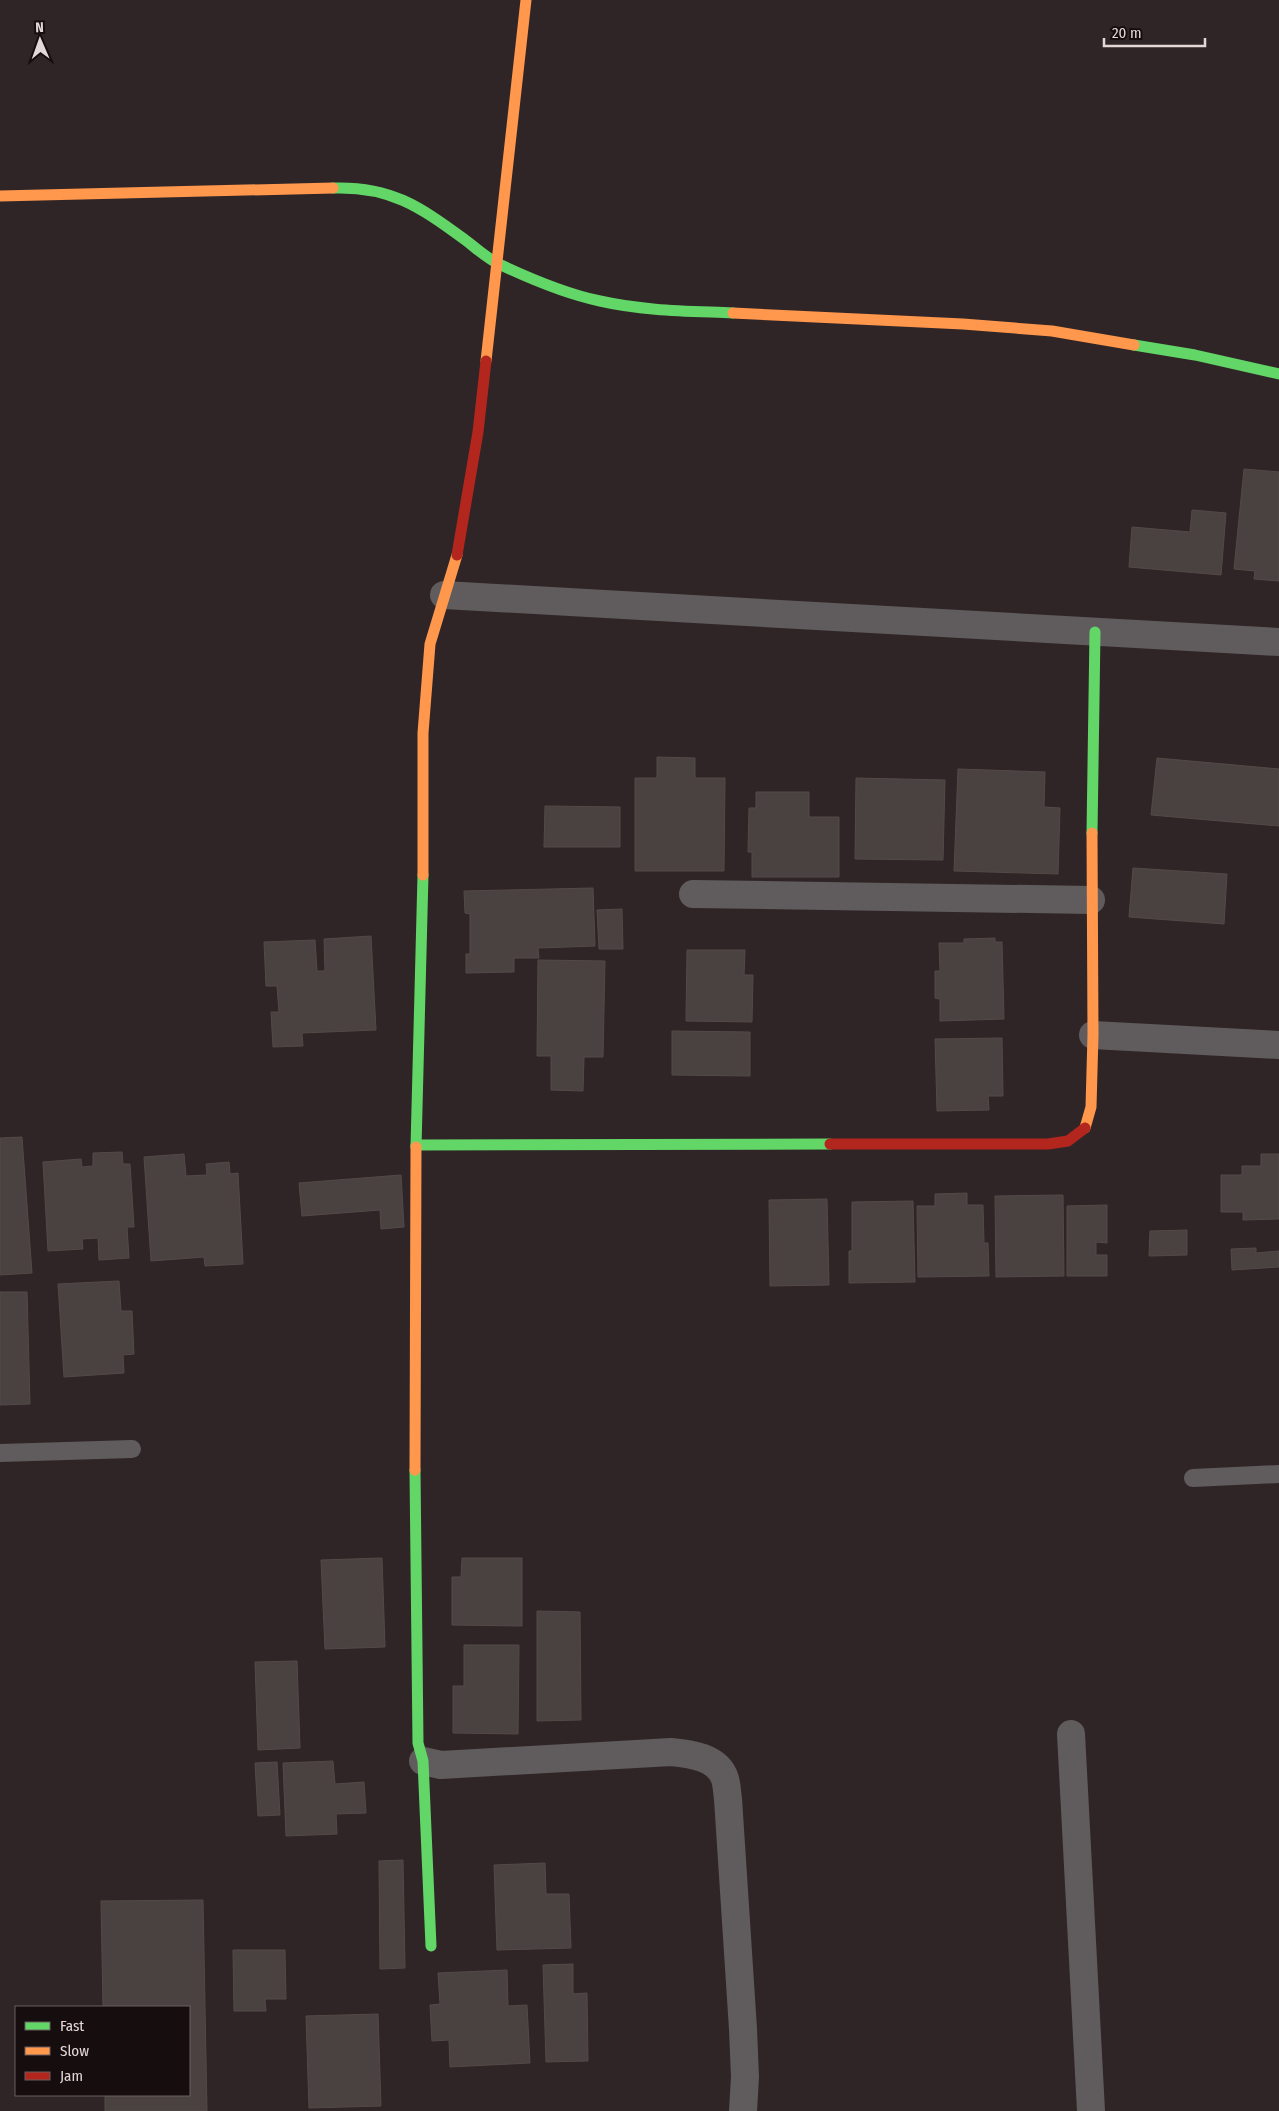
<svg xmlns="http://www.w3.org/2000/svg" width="1279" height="2111" font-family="'Fira Sans Condensed',sans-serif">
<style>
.building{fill:#4a4240;stroke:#534a48}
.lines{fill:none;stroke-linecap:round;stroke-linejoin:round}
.lane{stroke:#605c5d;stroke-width:18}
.street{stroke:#605c5d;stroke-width:28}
.fast{stroke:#63d668;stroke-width:11}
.slow{stroke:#ff974d;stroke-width:11}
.jam{stroke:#b3261e;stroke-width:11}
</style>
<rect width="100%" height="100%" fill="#302526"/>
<g class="building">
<polygon points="1244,469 1279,472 1279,581 1254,579 1255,571 1234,569"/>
<polygon points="1192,510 1226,513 1221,575 1129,567 1132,527 1190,532"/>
<polygon points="657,757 695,758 695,778 725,778 724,871 635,871 635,778 657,778"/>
<polygon points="1157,758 1279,769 1279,826 1151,815"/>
<polygon points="958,769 1045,772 1044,807 1060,808 1058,874 954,871"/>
<polygon points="856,778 945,780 943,860 855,859"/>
<polygon points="756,792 809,792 809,817 839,817 839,877 752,877 752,852 748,852 749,808 756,808"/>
<polygon points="545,806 620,807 620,847 544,847"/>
<polygon points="1133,868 1227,874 1224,924 1129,917"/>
<polygon points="593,888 595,946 538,948 539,958 514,958 514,972 466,973 466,954 470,954 470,914 465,913 464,891"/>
<polygon points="622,909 623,949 599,949 597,910"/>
<polygon points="371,936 376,1030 302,1033 303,1046 273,1047 271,1012 279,1012 277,986 266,986 264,942 315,940 317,971 325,971 324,939"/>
<polygon points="995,938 995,942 1002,942 1004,1019 940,1021 940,999 935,998 935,971 940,971 939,943 964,943 964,939"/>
<polygon points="687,950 745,950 744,975 753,975 752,1022 686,1021"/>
<polygon points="538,960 605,961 603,1057 584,1057 583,1091 551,1090 551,1056 537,1056"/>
<polygon points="672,1031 750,1032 750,1076 672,1075"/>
<polygon points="1002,1038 1003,1096 988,1096 989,1110 937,1111 935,1039"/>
<polygon points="22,1137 32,1273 0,1275 0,1138"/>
<polygon points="122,1152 123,1164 130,1164 134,1227 127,1227 129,1258 99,1260 98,1238 82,1239 83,1249 48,1251 43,1162 81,1159 82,1167 93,1166 93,1153"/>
<polygon points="184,1154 186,1176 207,1175 206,1164 229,1162 230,1174 238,1173 243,1264 205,1266 204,1257 151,1261 144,1157"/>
<polygon points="1261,1154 1279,1154 1279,1219 1243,1220 1243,1212 1221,1212 1221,1175 1242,1175 1242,1166 1261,1166"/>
<polygon points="401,1175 404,1227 381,1229 380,1210 302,1216 299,1183"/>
<polygon points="967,1193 967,1205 983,1205 984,1243 988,1243 989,1276 918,1277 917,1206 935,1206 935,1194"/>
<polygon points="1063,1195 1064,1276 996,1277 995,1196"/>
<polygon points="827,1199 829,1285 770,1286 769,1200"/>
<polygon points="913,1201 915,1282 849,1283 849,1251 852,1251 852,1202"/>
<polygon points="1107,1205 1107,1243 1096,1242 1096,1255 1107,1255 1107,1276 1067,1276 1067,1206"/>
<polygon points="1187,1230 1187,1255 1149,1256 1150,1231"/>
<polygon points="1256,1248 1256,1253 1279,1251 1279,1267 1232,1270 1231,1249"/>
<polygon points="119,1281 121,1311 132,1311 134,1354 123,1355 124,1373 64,1377 58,1284"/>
<polygon points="0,1292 27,1292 30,1404 0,1405"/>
<polygon points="382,1558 385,1647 325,1649 321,1560"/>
<polygon points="462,1558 522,1558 522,1626 452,1625 452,1577 461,1577"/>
<polygon points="537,1611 580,1612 581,1720 537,1721"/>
<polygon points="464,1645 519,1645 518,1734 453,1733 453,1686 464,1686"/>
<polygon points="297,1661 300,1748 258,1750 255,1662"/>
<polygon points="333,1761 335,1784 364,1782 366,1813 336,1814 337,1834 286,1836 283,1763"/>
<polygon points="277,1762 280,1815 258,1816 255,1763"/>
<polygon points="403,1860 405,1968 380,1969 379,1861"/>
<polygon points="545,1863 546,1894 569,1894 571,1948 497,1950 494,1865"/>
<polygon points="203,1900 207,2111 105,2111 105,2095 189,2095 189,2007 103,2007 101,1901"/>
<polygon points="233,1950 285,1950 286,1999 265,1999 266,2011 234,2011"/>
<polygon points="573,1964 573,1994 587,1993 588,2061 546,2062 543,1965"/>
<polygon points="507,1970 508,2006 527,2005 530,2063 450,2067 449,2040 432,2041 430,2005 440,2004 438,1973"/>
<polygon points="378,2014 381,2106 309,2108 306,2016"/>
</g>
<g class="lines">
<g class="lane">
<polyline points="0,1453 132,1449"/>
<polyline points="1193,1478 1279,1474"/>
</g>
<g class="street">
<polyline points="444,595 1279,642"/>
<polyline points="693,894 1091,900"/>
<polyline points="1093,1035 1279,1045"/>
<polyline points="1071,1734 1091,2111"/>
<path d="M423,1761l18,4 230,-13c20,2 47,5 54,27 2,6 2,14 3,20l15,230 2,48 -2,34"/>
</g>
<g class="fast">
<path d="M333,188c57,-2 86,18 131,51 11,8 23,20 37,26 32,15 65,29 99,36 44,10 89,10 133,12"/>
<polyline points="1134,345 1195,355 1279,374"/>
<polyline points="1092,833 1095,632"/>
<polyline points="416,1145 830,1144"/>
<polyline points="416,1147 423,875"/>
<polyline points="415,1470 418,1743 423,1761 431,1946"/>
</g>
<g class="slow">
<polyline points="0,196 333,188"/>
<polyline points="733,313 963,324 1052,331 1134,345"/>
<polyline points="486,361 526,0"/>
<polyline points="423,875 423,733 430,644 457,555"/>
<polyline points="1085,1128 1091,1107 1093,1035 1092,833"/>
<polyline points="415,1470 416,1147"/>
</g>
<g class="jam">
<polyline points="457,555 478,432 486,361"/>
<polyline points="830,1144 1048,1144 1068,1141 1085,1128"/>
</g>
</g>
<rect x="15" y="2006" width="175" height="90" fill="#160d0e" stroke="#685e5f"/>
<rect x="25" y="2022" width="25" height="8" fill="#63d668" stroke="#685e5f"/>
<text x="60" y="2031" font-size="15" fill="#e4d7d8">Fast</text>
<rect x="25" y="2047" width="25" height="8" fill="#ff974d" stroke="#685e5f"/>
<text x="60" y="2056" font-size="15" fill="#e4d7d8">Slow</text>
<rect x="25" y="2072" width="25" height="8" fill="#b3261e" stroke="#685e5f"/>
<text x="60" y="2081" font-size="15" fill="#e4d7d8">Jam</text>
<g transform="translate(40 40) rotate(358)" stroke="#160d0e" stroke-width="4" paint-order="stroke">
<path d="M0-4L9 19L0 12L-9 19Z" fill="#e4d7d8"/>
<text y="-8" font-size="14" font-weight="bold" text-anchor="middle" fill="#e4d7d8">N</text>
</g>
<path d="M1104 38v8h101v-8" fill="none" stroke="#e4d7d8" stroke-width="2.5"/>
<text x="1112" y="38" font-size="15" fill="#e4d7d8" stroke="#160d0e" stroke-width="4" paint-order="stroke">20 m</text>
</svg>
